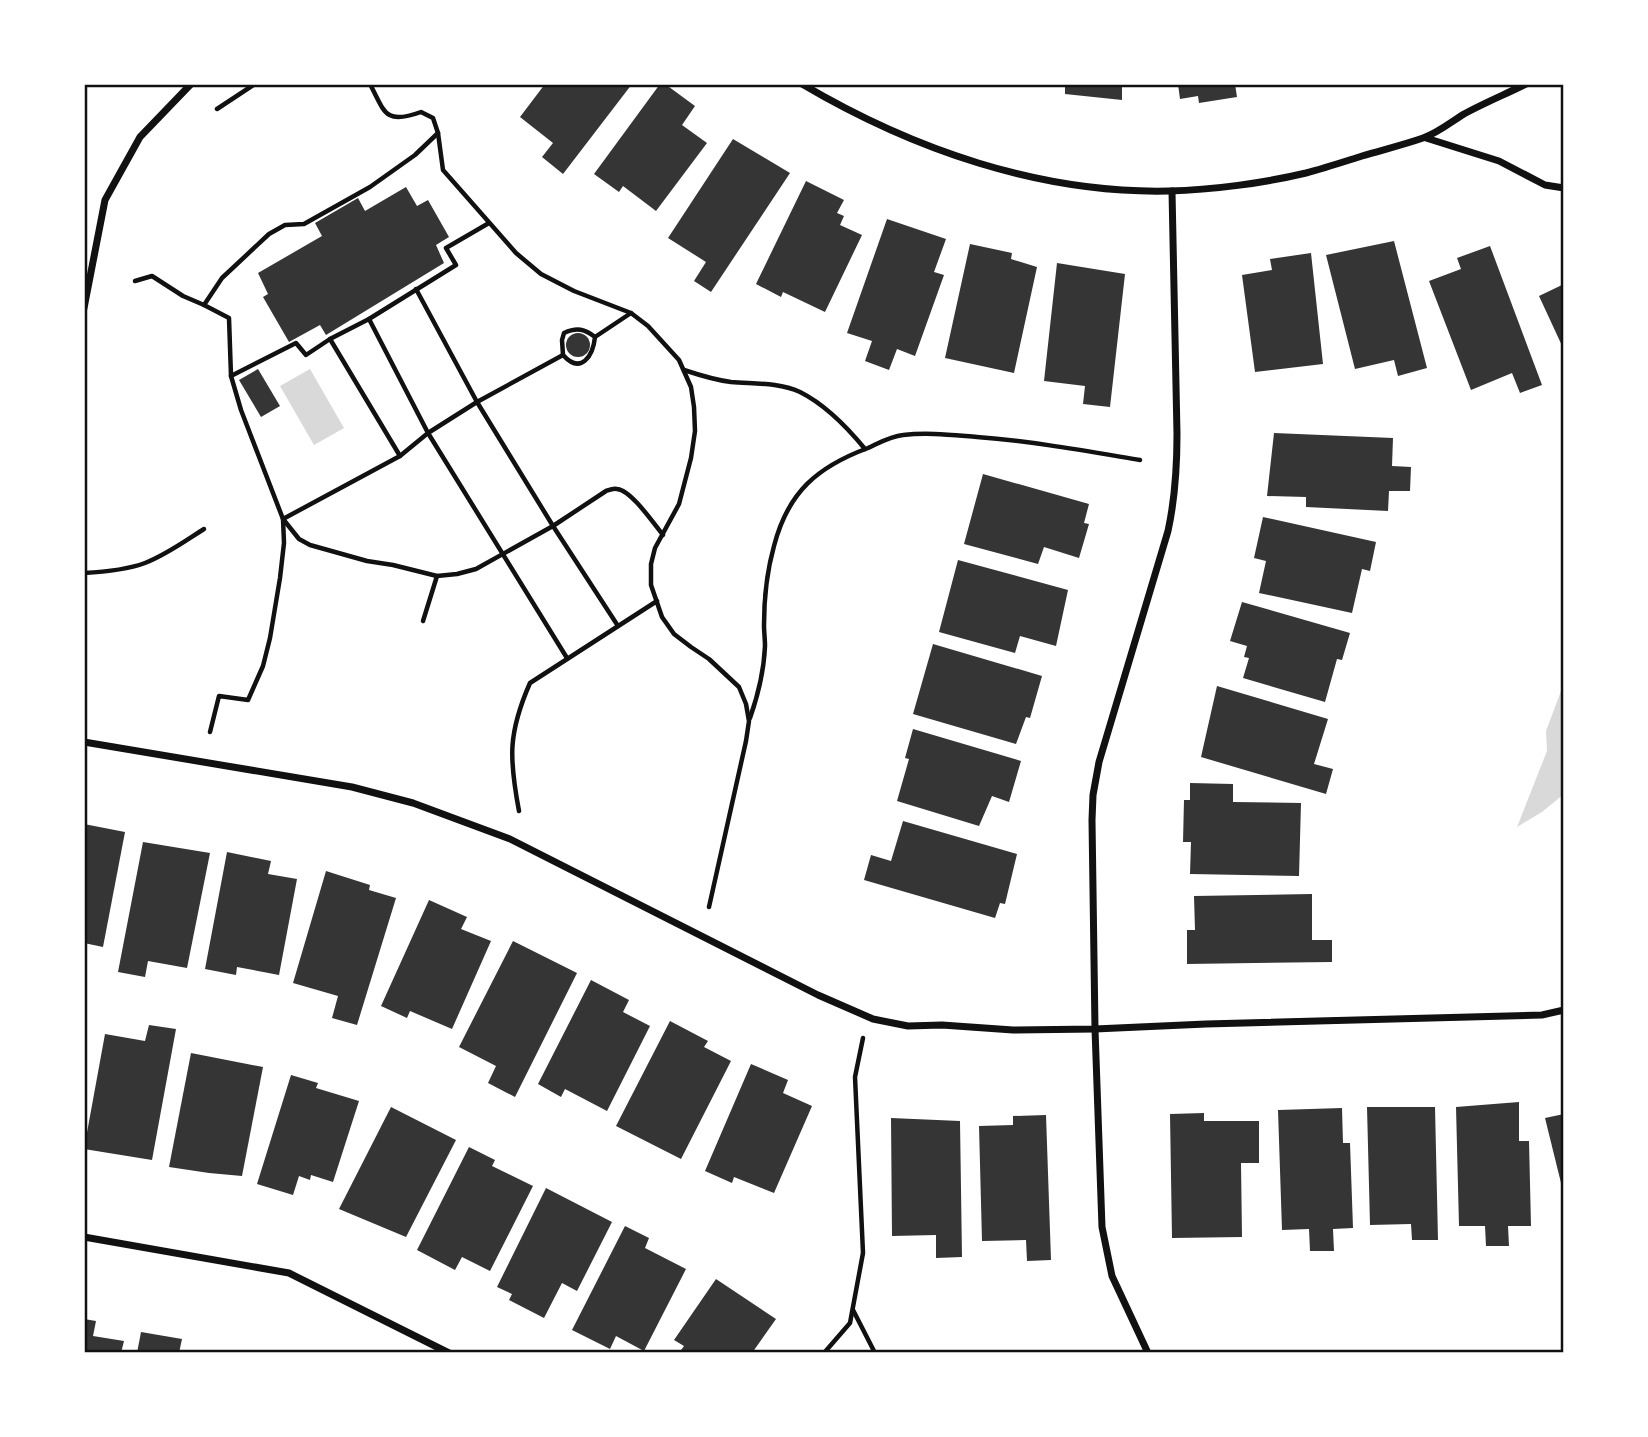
<svg xmlns="http://www.w3.org/2000/svg" width="1648" height="1437" font-family="Overpass,sans-serif">
<style>
.water{fill:#d9d9d9}
.building{fill:#353535}
.lines{fill:none;stroke-linecap:round;stroke-linejoin:round}
.path{stroke:#111;stroke-width:4.5}
.minor{stroke:#111;stroke-width:7}
.neatline{fill:none;stroke:#111;stroke-width:2.5}
</style>
<rect width="100%" height="100%" fill="#fff"/>
<g class="water">
<polygon points="310,369 344,428 314,445 280,386"/>
<polygon points="1564,683 1564,794 1542,812 1517,827 1547,751 1546,731"/>
</g>
<g class="building">
<polygon points="545,84 632,84 563,174 542,157 553,143 520,117"/>
<polygon points="660,84 665,84 695,106 682,125 707,143 656,211 623,186 619,192 594,174"/>
<polygon points="1065,84 1153,84 1153,87 1122,86 1122,100 1065,94"/>
<polygon points="1178,84 1235,84 1237,97 1199,103 1198,96 1180,99"/>
<polygon points="733,139 790,173 711,292 694,281 706,262 668,238"/>
<polygon points="806,181 844,200 837,213 844,216 840,225 862,235 825,312 783,292 781,297 756,284"/>
<polygon points="406,187 417,206 428,200 449,237 436,245 444,263 326,335 320,325 289,342 263,297 268,294 258,273 322,236 315,223 358,198 365,211"/>
<polygon points="887,219 946,239 934,272 944,275 915,356 897,349 889,370 865,361 872,341 847,333"/>
<polygon points="1394,241 1427,368 1398,376 1394,360 1355,369 1326,255"/>
<polygon points="970,244 1012,253 1011,259 1037,267 1014,373 945,358"/>
<polygon points="1490,246 1542,385 1520,393 1512,373 1471,390 1429,281 1461,269 1457,258"/>
<polygon points="1311,253 1323,364 1255,372 1242,275 1272,270 1270,259"/>
<polygon points="1057,263 1125,274 1110,407 1083,404 1085,386 1044,381"/>
<polygon points="1564,284 1564,350 1539,296"/>
<circle cx="578" cy="345" r="12"/>
<polygon points="258,369 280,406 261,417 239,380"/>
<polygon points="1274,433 1393,438 1392,466 1411,467 1410,491 1389,491 1388,511 1306,507 1306,497 1267,496"/>
<polygon points="983,474 1089,504 1084,523 1089,524 1079,558 1044,547 1038,564 964,544"/>
<polygon points="1263,517 1376,542 1370,571 1362,569 1352,613 1259,593 1266,561 1254,558"/>
<polygon points="958,560 1068,590 1056,646 1020,636 1015,653 939,632"/>
<polygon points="1242,602 1350,633 1342,660 1337,659 1325,702 1243,678 1249,658 1244,657 1247,646 1230,641"/>
<polygon points="933,644 1042,676 1030,718 1026,717 1016,744 913,714"/>
<polygon points="1217,686 1328,719 1314,764 1333,769 1326,794 1201,757"/>
<polygon points="913,729 1021,761 1009,802 992,796 979,826 897,801 909,759 905,758"/>
<polygon points="1190,783 1233,784 1233,802 1301,803 1299,876 1190,874 1191,842 1183,842 1184,800 1190,800"/>
<polygon points="903,821 1017,854 1005,904 1000,903 995,918 864,880 871,855 891,861"/>
<polygon points="84,824 125,832 103,947 84,943"/>
<polygon points="143,842 210,853 187,968 148,961 145,977 118,972"/>
<polygon points="227,852 271,861 268,874 297,879 279,975 237,967 236,975 205,969"/>
<polygon points="326,871 370,885 369,890 396,898 357,1025 332,1018 338,996 293,983"/>
<polygon points="1312,894 1312,940 1332,940 1332,962 1187,964 1187,930 1195,930 1194,896"/>
<polygon points="429,900 467,917 461,929 491,941 452,1029 410,1011 407,1018 381,1006"/>
<polygon points="513,941 577,973 515,1097 488,1083 496,1066 459,1047"/>
<polygon points="591,980 629,1000 623,1012 650,1026 607,1111 565,1089 561,1097 538,1084"/>
<polygon points="670,1021 708,1041 704,1047 731,1061 681,1159 616,1126"/>
<polygon points="149,1025 176,1029 152,1160 84,1149 105,1034 145,1041"/>
<polygon points="191,1053 263,1067 242,1176 209,1173 169,1167"/>
<polygon points="751,1064 788,1080 783,1093 812,1106 774,1193 734,1177 732,1183 705,1171"/>
<polygon points="291,1075 318,1083 316,1088 359,1101 333,1182 311,1175 310,1180 299,1176 293,1195 257,1184"/>
<polygon points="1519,1102 1519,1141 1529,1141 1531,1226 1508,1226 1509,1246 1486,1246 1485,1226 1459,1226 1456,1107"/>
<polygon points="391,1107 456,1140 406,1237 339,1209"/>
<polygon points="1367,1107 1435,1107 1438,1240 1412,1240 1411,1224 1370,1225"/>
<polygon points="1342,1108 1343,1143 1350,1143 1353,1228 1333,1229 1334,1251 1310,1251 1309,1229 1282,1230 1278,1110"/>
<polygon points="1204,1113 1204,1121 1259,1121 1259,1163 1241,1163 1242,1237 1172,1238 1170,1114"/>
<polygon points="1564,1114 1564,1191 1563,1191 1545,1118"/>
<polygon points="1046,1115 1051,1260 1027,1261 1026,1240 982,1241 979,1126 1013,1125 1013,1116"/>
<polygon points="891,1118 960,1121 962,1257 936,1258 936,1235 892,1236"/>
<polygon points="469,1147 495,1160 492,1166 533,1186 490,1271 462,1257 455,1270 417,1250"/>
<polygon points="546,1188 612,1222 577,1291 562,1283 544,1318 509,1300 512,1294 497,1287"/>
<polygon points="625,1226 649,1238 645,1248 686,1269 644,1351 616,1336 610,1349 572,1330"/>
<polygon points="716,1279 776,1319 752,1353 679,1353 684,1346 674,1340"/>
<polygon points="84,1319 96,1321 93,1336 124,1341 121,1353 84,1353"/>
<polygon points="141,1332 182,1339 179,1353 137,1353"/>
</g>
<g class="lines">
<g class="path">
<path d="M370,84c15,29 15,41 51,28l12,6 5,15 5,37 73,83 25,21 33,17 57,22 17,13 31,34 12,27 3,20 1,24 -4,27 -12,46 -24,44 -4,16v21l11,32 12,17 17,13 18,12 30,28 7,17 3,17 -3,20 -37,166"/>
<polyline points="217,109 255,84"/>
<polyline points="135,281 152,276 183,296 204,305"/>
<polyline points="416,289 477,402 553,526 618,626"/>
<polyline points="369,319 428,433 567,658"/>
<path d="M595,337c-10,-8 -18,-10 -31,-4l-2,7 1,15c18,20 30,1 32,-18l36,-24"/>
<polyline points="330,339 400,456"/>
<path d="M563,355l-86,47 -49,31 -28,23 -117,63 16,20 11,6 57,16 26,4 44,11 20,-2 19,-5 77,-43 53,-35c3,-1 7,-3 11,-2 14,1 37,35 46,46"/>
<path d="M684,370c15,5 31,10 47,12 23,2 47,0 69,10 26,13 47,35 65,57"/>
<polyline points="231,376 296,343 306,355 330,339 369,319 456,265 446,248 489,223"/>
<path d="M84,573c20,-1 42,-3 61,-10 21,-8 40,-22 59,-34"/>
<polyline points="423,621 437,576"/>
<path d="M750,718c8,-23 14,-47 15,-72 0,-7 -1,-14 -1,-21 0,-26 3,-54 10,-79 14,-54 43,-79 94,-98 11,-5 23,-12 35,-13 25,-3 49,0 74,2 54,4 109,14 163,23"/>
<polyline points="210,732 219,696 248,700 263,666 270,638 280,578 284,543 283,519 241,410 231,376 229,318 204,305 222,278 269,234 285,225 304,224 370,187 415,155 438,133"/>
<path d="M519,811c-10,-53 -11,-78 11,-128l127,-82"/>
<polyline points="853,1310 875,1353"/>
<polyline points="824,1353 850,1323 863,1253 855,1077 863,1038"/>
</g>
<g class="minor">
<path d="M802,84c110,65 238,110 367,107 43,-1 95,-8 137,-18 19,-5 37,-11 56,-17 20,-6 41,-11 61,-18 15,-5 28,-16 41,-24 20,-11 42,-20 62,-30"/>
<polyline points="1426,138 1499,161 1545,185 1564,188"/>
<polyline points="84,308 105,200 140,137 191,84"/>
<polyline points="84,742 352,787 413,803 510,839 818,995 873,1019 908,1026 942,1025 1013,1030 1095,1029 1206,1024 1542,1015 1564,1010"/>
<polyline points="84,1237 289,1273 449,1353"/>
<path d="M1148,1353l-36,-77 -10,-49 -7,-198 -3,-209 1,-25 6,-33 69,-231c7,-32 9,-63 9,-97l-5,-243"/>
</g>
</g>
<rect width="1648" height="1437" fill="none" stroke="#ffffff" stroke-width="172"/>
<rect x="86" y="86" width="1476" height="1265" class="neatline"/>
</svg>
